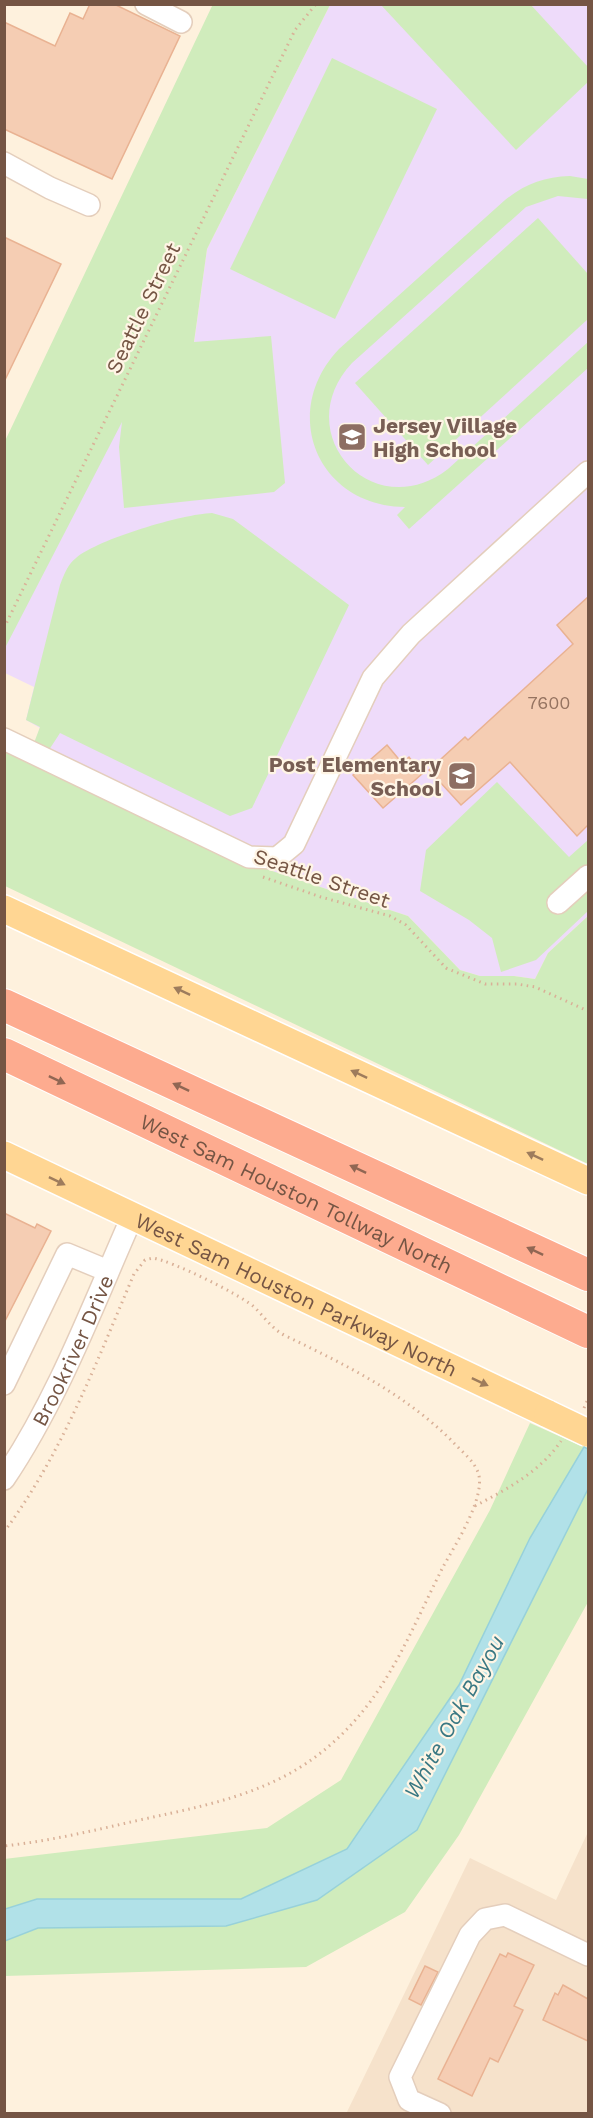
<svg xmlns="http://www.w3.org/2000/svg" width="593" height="2118" font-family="'Work Sans',sans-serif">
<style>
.residential{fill:#f6e2cb}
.education{fill:#eedbfa}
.green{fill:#d0ecbc}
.water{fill:#b1e1e8;stroke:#97d1da;stroke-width:1.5}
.building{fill:#f5cdb3;stroke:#e9b292;stroke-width:1.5}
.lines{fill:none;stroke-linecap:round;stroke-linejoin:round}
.minor-casing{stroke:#e4cebc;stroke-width:24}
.major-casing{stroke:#fff;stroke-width:30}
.highway-casing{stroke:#fff;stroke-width:34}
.path{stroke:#d9b097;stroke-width:3;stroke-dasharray:1.5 4.5;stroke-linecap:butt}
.minor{stroke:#fff;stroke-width:21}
.major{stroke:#ffd693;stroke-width:27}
.highway{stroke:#fdab8f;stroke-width:32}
.major-bridge-casing{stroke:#fff;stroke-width:30;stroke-linecap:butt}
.major-bridge{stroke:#ffd693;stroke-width:27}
.oneway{fill:#9e7c5c}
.oneway2{fill:#906653}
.labels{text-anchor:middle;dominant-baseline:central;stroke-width:4.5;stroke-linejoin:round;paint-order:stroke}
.number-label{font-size:18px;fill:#957360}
.street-label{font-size:21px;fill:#755544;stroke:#fff5e5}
.education-label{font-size:21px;font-weight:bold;fill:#785e54;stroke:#fff5e5;text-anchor:start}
.water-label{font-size:22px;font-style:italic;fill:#3a7883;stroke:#fff5e5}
</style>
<rect width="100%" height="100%" fill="#fef1dd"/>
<polygon class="residential" points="588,1832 588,2113 346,2114 470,1858 556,1900"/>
<polygon class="education" points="330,5 588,5 588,916 548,953 535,979 514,976 480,976 460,970 408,916 248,863 30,755 40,728 26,720 34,687 5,673 4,648 133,399 194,343 207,249"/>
<g class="green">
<polygon points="213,4 330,5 207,249 194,342 271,336 285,483 274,492 124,508 119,447 122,422 5,648 5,441"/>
<polygon points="381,5 531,5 588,67 588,82 516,150"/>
<polygon points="332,58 437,109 335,319 230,269"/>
<path d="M570,176l18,3v20l-30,-3 -32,11 -174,156c-65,70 21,164 96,106l140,-127v26l-179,161 -12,-14 8,-8c-88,-1 -126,-95 -66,-158l166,-149c20,-16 39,-23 65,-24z"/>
<polygon points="538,218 588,274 588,319 428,465 355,383"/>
<path d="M212,513l21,6 116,86 -97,203 -22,8 -170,-83 -11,17 -15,-7 6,-16 -14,-7 34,-135c4,-10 7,-20 16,-27 22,-19 107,-44 136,-45z"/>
<polygon points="4,743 248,863 408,916 460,970 480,976 514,976 535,979 548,953 588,916 588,1164 5,886"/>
<polygon points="497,782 569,857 588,840 588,911 536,960 501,972 492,938 469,920 420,891 426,850"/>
<polygon points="530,1423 588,1449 588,1602 459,1835 405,1912 306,1967 5,1976 4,1859 267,1828 341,1780 490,1510"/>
</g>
<polygon class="water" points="584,1447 588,1449 588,1489 417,1830 317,1900 226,1926 38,1928 5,1941 5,1909 37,1899 241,1899 347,1849 459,1685 530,1538"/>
<g class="building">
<polygon points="90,4 114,4 180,36 112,179 4,129 4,22 55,46 70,13 83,19"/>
<polygon points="4,237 61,264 4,382"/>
<polygon points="588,597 588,825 577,836 510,762 461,805 429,770 465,737 468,740 573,644 557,625"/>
<polygon points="387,745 402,763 409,757 422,774 383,808 353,775"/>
<polygon points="4,1213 35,1228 37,1224 51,1231 4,1323"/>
<polygon points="508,1953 534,1965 514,2006 523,2010 498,2062 490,2058 472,2096 438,2079 500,1954 506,1957"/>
<polygon points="425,1966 438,1972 421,2005 409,1999"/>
<polygon points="563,1985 588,1999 588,2041 543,2020 555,1993 558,1995"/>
</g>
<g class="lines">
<g class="minor-casing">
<g id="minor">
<polyline points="146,4 181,22"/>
<polyline points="4,163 50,188 89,205"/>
<polyline points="4,739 249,857 277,858 294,844 373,678 411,634 588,472"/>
<polyline points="558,903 588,876"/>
<polyline points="4,1384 67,1254 108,1271"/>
<path id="s1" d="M4,1479c54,-80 89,-174 128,-262"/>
<polyline points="440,2114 409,2100 400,2077 470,1935 485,1919 505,1915 588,1955"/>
</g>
</g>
<g class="major-casing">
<g id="major">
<polyline points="4,909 588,1181"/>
<path id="s2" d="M4,1155l544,259"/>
</g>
</g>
<g class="highway-casing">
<g id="highway">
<polyline points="4,1005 588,1275"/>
<path id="s3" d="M4,1054l584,278"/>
</g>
</g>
<g class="path">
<polyline points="4,628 295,30 316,4"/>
<polyline points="263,877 321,897 390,916 406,925 446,968 485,984 517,984 535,987 588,1011"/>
<polyline points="584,1408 588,1399"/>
<path d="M475,1506c32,-17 65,-34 86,-65"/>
<path d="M4,1532c58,-78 92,-169 130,-258l11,-14 8,-2c19,3 84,35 100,48 12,11 19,24 35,31 60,29 117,57 165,105 8,9 19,17 24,28 12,23 -22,75 -34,97 -23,45 -43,95 -73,135 -64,85 -138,98 -235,119 -43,10 -86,20 -131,25"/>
</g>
<use href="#minor" class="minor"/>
<use href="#major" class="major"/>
<use href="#highway" class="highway"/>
<g class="major-bridge-casing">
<polyline id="major-bridge" points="548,1414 588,1433"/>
</g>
<use href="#major-bridge" class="major-bridge"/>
</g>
<defs><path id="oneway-solid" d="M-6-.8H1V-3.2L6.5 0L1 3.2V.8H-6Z" transform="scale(1.5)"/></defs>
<g class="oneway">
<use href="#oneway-solid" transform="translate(182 991) rotate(-155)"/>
<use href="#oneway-solid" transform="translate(359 1074) rotate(-155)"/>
<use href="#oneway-solid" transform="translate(535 1156) rotate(-155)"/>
<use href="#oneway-solid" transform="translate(57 1181) rotate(26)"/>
<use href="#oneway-solid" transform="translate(480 1382) rotate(25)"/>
</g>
<g class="oneway2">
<use href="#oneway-solid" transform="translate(57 1080) rotate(25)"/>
<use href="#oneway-solid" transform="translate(181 1087) rotate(-155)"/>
<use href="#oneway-solid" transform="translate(358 1169) rotate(-155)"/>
<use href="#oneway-solid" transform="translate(535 1251) rotate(-155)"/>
</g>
<defs>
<g id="school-square" transform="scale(1.5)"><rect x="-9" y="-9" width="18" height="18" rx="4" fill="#8d6e63" stroke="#fff5e5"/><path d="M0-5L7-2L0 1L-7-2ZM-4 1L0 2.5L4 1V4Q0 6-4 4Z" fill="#fff"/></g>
</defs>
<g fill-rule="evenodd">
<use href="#school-square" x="352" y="437"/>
<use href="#school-square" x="462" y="776"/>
</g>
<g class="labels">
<g class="number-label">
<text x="549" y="702">7600</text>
</g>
<g class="street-label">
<text transform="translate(143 308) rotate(-64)">Seattle Street</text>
<text transform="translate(322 878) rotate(19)">Seattle Street</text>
<text stroke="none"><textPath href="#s3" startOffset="324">West Sam Houston Tollway North</textPath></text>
<text stroke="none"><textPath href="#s2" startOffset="324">West Sam Houston Parkway North</textPath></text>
<text stroke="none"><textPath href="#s1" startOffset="146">Brookriver Drive</textPath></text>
</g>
<g class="education-label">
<text x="373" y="425">Jersey Village<tspan x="373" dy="24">High School</tspan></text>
<text x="441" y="764" text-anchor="end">Post Elementary<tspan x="441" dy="24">School</tspan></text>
</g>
<g class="water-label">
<text transform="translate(454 1717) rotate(-61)">White Oak Bayou</text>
</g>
</g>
<rect width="593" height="2118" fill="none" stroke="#755544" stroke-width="12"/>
</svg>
